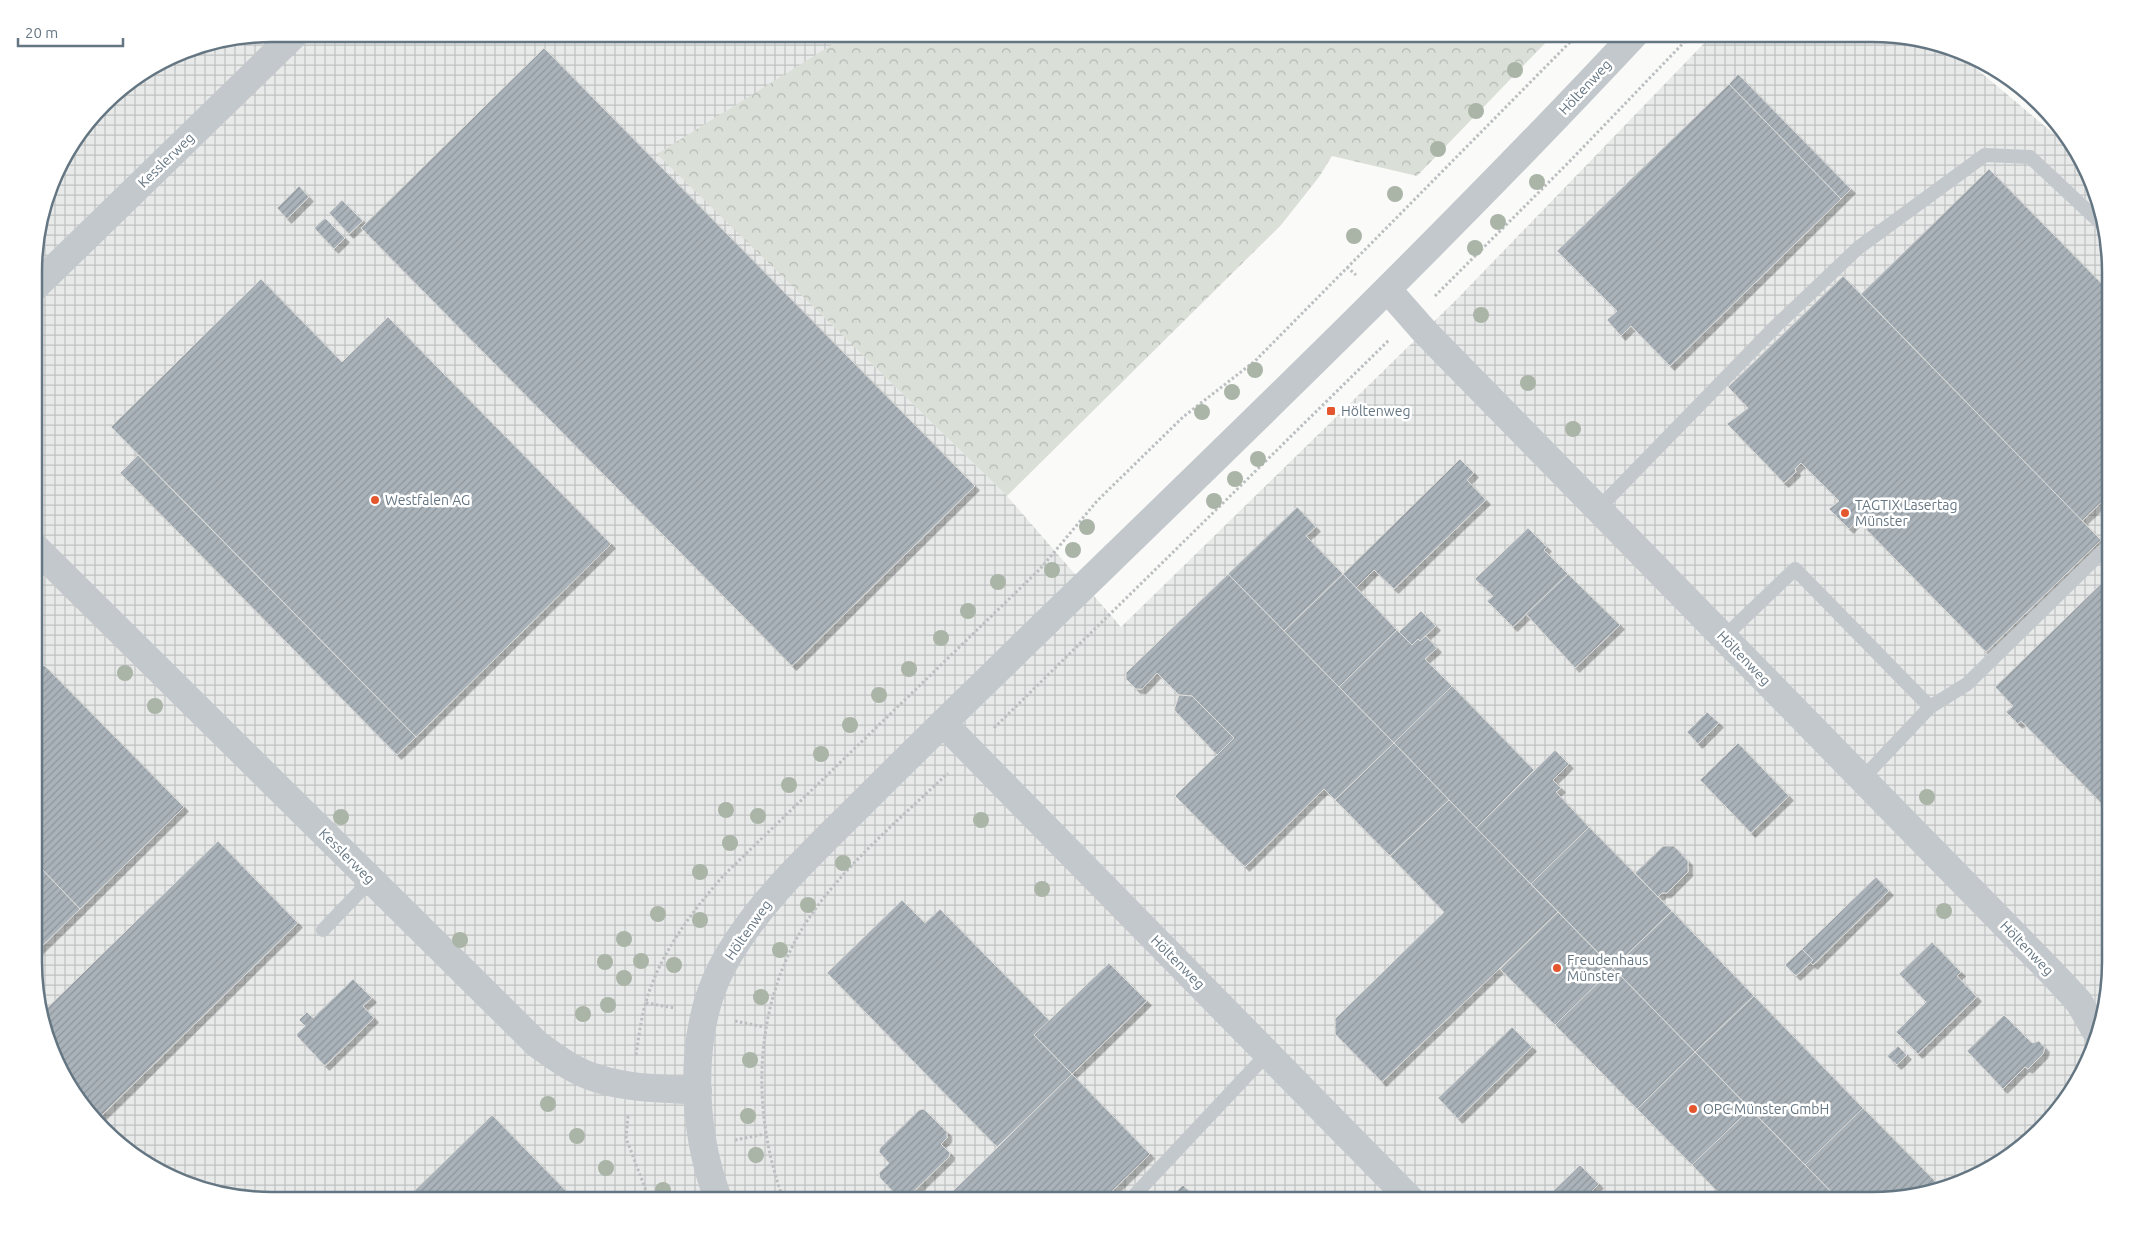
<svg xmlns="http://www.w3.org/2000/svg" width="2145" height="1235" font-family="Ubuntu,sans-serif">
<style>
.industrial{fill:url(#industrial-grid)}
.forest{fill:url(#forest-crowns)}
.building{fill:url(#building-hatch);stroke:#dcdcda;filter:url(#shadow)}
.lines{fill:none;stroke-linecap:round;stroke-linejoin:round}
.path{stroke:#bbbfc2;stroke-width:3;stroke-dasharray:2.5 2.5;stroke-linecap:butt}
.service{stroke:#c3c8cc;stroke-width:14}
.minor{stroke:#c3c8cc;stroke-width:28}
.tree{fill:#aab4a7}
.poi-dot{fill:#e4572e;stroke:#fff;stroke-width:2}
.labels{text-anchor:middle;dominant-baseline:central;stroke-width:5;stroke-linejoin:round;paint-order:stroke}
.street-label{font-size:14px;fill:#657683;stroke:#fff}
.poi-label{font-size:14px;fill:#657683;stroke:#fff;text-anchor:start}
.rim{fill:none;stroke:#657683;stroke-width:2.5}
</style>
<defs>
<pattern id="industrial-grid" width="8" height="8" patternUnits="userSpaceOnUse" patternTransform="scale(1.25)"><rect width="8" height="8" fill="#e8e9e9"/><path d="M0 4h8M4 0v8" fill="none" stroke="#c0c1c2"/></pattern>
<pattern id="forest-crowns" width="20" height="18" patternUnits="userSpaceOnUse" patternTransform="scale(1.25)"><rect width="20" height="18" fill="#dadfd7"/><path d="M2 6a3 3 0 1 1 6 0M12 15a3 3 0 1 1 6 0" fill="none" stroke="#b4b9b4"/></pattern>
<pattern id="building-hatch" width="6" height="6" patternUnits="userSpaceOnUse" patternTransform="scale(1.25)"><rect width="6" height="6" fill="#aab3b9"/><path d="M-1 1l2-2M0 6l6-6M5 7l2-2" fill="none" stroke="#8e969c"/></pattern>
<filter id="shadow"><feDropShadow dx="4.5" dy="4.5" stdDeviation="0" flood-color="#0004"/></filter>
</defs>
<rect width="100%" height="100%" fill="#fafaf8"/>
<polygon class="industrial" points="273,34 851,34 658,154 1007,496 1121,627 1458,298 1713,34 1873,34 1935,42 1954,50 2078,154 2099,196 2111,257 2111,978 2079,1082 2041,1132 1992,1169 1888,1201 272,1201 210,1193 153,1169 74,1095 36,993 36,242 59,167 115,93 181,52"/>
<polygon class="forest" points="849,34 1554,34 1417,176 1332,156 1319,177 1281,225 1007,496 657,154"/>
<g class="building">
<polygon points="544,48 975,486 792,666 361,228"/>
<polygon points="1738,74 1851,189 1841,199 1729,84"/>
<polygon points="1729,84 1841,199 1670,366 1631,326 1621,336 1607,320 1617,311 1557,251"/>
<polygon points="1989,169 2111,293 2111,493 2082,521 1861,294"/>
<polygon points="299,186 309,197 287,219 277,208"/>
<polygon points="342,200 363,221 349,234 329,213"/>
<polygon points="325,218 345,238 334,249 314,228"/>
<polygon points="1843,276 2101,540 1986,652 1857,520 1849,529 1829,509 1839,501 1801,463 1795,469 1796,472 1784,483 1727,424 1748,408 1728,387"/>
<polygon points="261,279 342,362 388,317 611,544 416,737 111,427"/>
<polygon points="138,455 416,737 397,755 120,473"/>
<polygon points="1460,459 1474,473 1467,480 1486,500 1394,589 1374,570 1356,588 1343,574"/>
<polygon points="1297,507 1316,527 1306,536 1343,574 1284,631 1228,574"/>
<polygon points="1528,528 1547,547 1544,550 1568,574 1513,627 1487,601 1493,596 1475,579"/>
<polygon points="1228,574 1394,743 1335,800 1324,789 1245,867 1175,796 1234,738 1192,696 1179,695 1157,673 1142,689 1136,689 1126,679 1126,673"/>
<polygon points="1343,574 1397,630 1339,687 1284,631"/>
<polygon points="1568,574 1620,625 1575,668 1526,614"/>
<polygon points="2111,574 2111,799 2103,805 2021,721 2018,724 2006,712 2013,706 1995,687"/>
<polygon points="1421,611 1436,626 1420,641 1418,639 1412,645 1399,632"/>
<polygon points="1397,630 1412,645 1418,639 1420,641 1426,636 1437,648 1425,659 1452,686 1394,743 1339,687"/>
<polygon points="44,665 184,807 80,909 36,863 36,673"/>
<polygon points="1452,686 1534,770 1476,828 1394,743"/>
<polygon points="1179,695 1192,696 1234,738 1217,755 1174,710"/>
<polygon points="1707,712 1719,723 1698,744 1687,732"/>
<polygon points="1394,743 1449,800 1390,856 1335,800"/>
<polygon points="1738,743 1789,796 1751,833 1700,780"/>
<polygon points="1555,750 1569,764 1553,780 1561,788 1556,792 1589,827 1531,884 1476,828"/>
<polygon points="1449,800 1558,912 1382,1082 1335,1034 1335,1019 1444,912 1390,856"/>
<polygon points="1589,827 1672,911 1613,968 1531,884"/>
<polygon points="218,841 298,923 99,1118 74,1095 43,1012"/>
<polygon points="1663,846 1674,846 1688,861 1688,872 1667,893 1662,893 1658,897 1635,873"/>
<polygon points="36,863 80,909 36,952"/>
<polygon points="1876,877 1889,891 1813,965 1810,962 1813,960 1802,949"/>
<polygon points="902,900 925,923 940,909 1050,1021 1034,1035 1072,1074 997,1147 827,973"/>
<polygon points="1672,911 1754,996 1695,1052 1613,968"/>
<polygon points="1558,912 1613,968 1555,1025 1500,969"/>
<polygon points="1932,942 1961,972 1957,976 1977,997 1918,1054 1896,1032 1926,1002 1899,974"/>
<polygon points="1802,949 1813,960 1796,976 1785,965"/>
<polygon points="1109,963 1147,1001 1072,1074 1034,1035"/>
<polygon points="1613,968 1695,1052 1637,1109 1555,1025"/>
<polygon points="353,979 372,998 363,1006 374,1018 325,1066 296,1035 305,1026 299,1020 307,1012 313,1018"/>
<polygon points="1754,996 1863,1108 1805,1165 1695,1052"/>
<polygon points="2004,1015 2032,1043 2039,1041 2045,1048 2043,1054 2028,1069 2025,1067 2003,1089 1967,1051"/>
<polygon points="1512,1027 1532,1047 1458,1119 1438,1098"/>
<polygon points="1898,1046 1907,1055 1897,1065 1887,1056"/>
<polygon points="1695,1052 1750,1109 1692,1165 1637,1109"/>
<polygon points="1072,1074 1150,1154 1102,1201 943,1201"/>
<polygon points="1863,1108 1939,1185 1888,1201 1840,1201 1805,1165"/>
<polygon points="924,1109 947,1132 947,1138 941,1144 950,1153 949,1157 905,1200 901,1200 880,1178 879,1173 889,1163 879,1152 880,1148 919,1110"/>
<polygon points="1750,1109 1805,1165 1840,1201 1726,1201 1692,1165"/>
<polygon points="492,1115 576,1201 404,1201"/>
<polygon points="1580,1165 1599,1184 1582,1201 1543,1201"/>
<polygon points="1183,1185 1198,1201 1167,1201"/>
</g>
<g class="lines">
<g class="path">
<polyline points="1347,267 1356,275"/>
<polyline points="1435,296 1568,163 1692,34"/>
<polyline points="994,728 1389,340"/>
<polyline points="646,1003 675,1008"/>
<polyline points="735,1021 764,1027"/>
<path d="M636,1055c2,-14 4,-28 7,-42 12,-53 46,-98 81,-138l316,-306 57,-68 86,-84 72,-56 323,-327"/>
<polyline points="628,1116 626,1138 650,1201"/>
<polyline points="735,1140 765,1134"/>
<path d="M784,1201c-36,-96 -30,-209 32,-293 37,-50 87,-92 132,-135"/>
</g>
<g class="service">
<polyline points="1598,509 1777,325 1858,248 1985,155 2030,157 2105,227"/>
<polyline points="1724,637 1795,569 1930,707"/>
<polyline points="1862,779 1930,707 1967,684 2111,543"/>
<polyline points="323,930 371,880"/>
<polyline points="1129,1201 1268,1053"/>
<polyline points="1384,1201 1398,1186"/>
</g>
<g class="minor">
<polyline points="36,286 295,34"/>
<polyline points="1388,290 1425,332 2055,976 2079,1002 2095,1030"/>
<path d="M36,548l501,496c17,12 34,25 53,32 34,13 72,12 108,15"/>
<polyline points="943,723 1412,1201"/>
<path d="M719,1201c-27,-69 -32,-167 3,-234 33,-62 87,-111 136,-160 55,-55 111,-109 166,-163 207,-201 415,-400 611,-610"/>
</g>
</g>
<g class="tree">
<circle cx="1515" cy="70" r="8"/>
<circle cx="1476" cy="111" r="8"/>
<circle cx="1438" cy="149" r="8"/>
<circle cx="1537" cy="182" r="8"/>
<circle cx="1395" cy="194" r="8"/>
<circle cx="1498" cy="222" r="8"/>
<circle cx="1354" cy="236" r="8"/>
<circle cx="1475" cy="248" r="8"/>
<circle cx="1481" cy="315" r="8"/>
<circle cx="1255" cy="370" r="8"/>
<circle cx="1528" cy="383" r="8"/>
<circle cx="1232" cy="392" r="8"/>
<circle cx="1202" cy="412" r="8"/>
<circle cx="1573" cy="429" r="8"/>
<circle cx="1258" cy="459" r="8"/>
<circle cx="1235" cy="479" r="8"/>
<circle cx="1214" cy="501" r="8"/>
<circle cx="1087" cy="527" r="8"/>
<circle cx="1073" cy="550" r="8"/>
<circle cx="1052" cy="570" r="8"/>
<circle cx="998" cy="582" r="8"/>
<circle cx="968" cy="611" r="8"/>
<circle cx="941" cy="638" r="8"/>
<circle cx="909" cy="669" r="8"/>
<circle cx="125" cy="673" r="8"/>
<circle cx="879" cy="695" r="8"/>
<circle cx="155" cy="706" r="8"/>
<circle cx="850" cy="725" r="8"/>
<circle cx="821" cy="754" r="8"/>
<circle cx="789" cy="785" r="8"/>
<circle cx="1927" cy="797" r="8"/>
<circle cx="726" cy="810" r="8"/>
<circle cx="758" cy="816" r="8"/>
<circle cx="341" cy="817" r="8"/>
<circle cx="981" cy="820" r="8"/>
<circle cx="730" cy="843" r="8"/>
<circle cx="843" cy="863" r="8"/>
<circle cx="700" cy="872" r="8"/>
<circle cx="1042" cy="889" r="8"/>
<circle cx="808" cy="905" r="8"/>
<circle cx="1944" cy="911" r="8"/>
<circle cx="658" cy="914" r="8"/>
<circle cx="700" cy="920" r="8"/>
<circle cx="624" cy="939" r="8"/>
<circle cx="460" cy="940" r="8"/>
<circle cx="780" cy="950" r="8"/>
<circle cx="641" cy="961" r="8"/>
<circle cx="605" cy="962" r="8"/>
<circle cx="674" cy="965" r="8"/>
<circle cx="624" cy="978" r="8"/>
<circle cx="761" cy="997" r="8"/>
<circle cx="608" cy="1005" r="8"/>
<circle cx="583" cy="1014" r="8"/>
<circle cx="750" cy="1060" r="8"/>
<circle cx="548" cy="1104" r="8"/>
<circle cx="748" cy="1116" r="8"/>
<circle cx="577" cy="1136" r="8"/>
<circle cx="756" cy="1155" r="8"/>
<circle cx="606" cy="1168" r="8"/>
<circle cx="663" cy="1190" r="8"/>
</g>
<g class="poi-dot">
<rect x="1326" y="406" width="10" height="10" rx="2.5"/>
<circle cx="375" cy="500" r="5"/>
<circle cx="1845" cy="513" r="5"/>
<circle cx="1557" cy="968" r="5"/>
<circle cx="1693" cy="1109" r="5"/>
</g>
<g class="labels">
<g class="street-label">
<text transform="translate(1585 87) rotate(-47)">Höltenweg</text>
<text transform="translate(166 160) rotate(-44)">Kesslerweg</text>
<text transform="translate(1744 658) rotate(46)">Höltenweg</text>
<text transform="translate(347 856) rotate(45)">Kesslerweg</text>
<text transform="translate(748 930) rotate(-55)">Höltenweg</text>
<text transform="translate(2027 948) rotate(46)">Höltenweg</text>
<text transform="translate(1178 962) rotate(45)">Höltenweg</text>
</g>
<g class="poi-label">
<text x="1341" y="411">Höltenweg</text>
<text x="385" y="500">Westfalen AG</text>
<text x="1855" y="505">TAGTIX Lasertag<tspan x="1855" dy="16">Münster</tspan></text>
<text x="1567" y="960">Freudenhaus<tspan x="1567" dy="16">Münster</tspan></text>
<text x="1703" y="1109">OPC Münster GmbH</text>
</g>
</g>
<path d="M0 0H2145V1235H0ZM272 42H1872A230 230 0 0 1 2102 272V962A230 230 0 0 1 1872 1192H272A230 230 0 0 1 42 962V272A230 230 0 0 1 272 42Z" fill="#fff" fill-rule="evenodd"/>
<path class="rim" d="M272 42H1872A230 230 0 0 1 2102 272V962A230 230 0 0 1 1872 1192H272A230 230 0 0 1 42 962V272A230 230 0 0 1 272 42Z"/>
<path d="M18 38v8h105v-8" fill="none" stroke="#657683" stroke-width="2.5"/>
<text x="25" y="38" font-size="15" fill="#657683" stroke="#ffffff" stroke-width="4" paint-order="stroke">20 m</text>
</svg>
